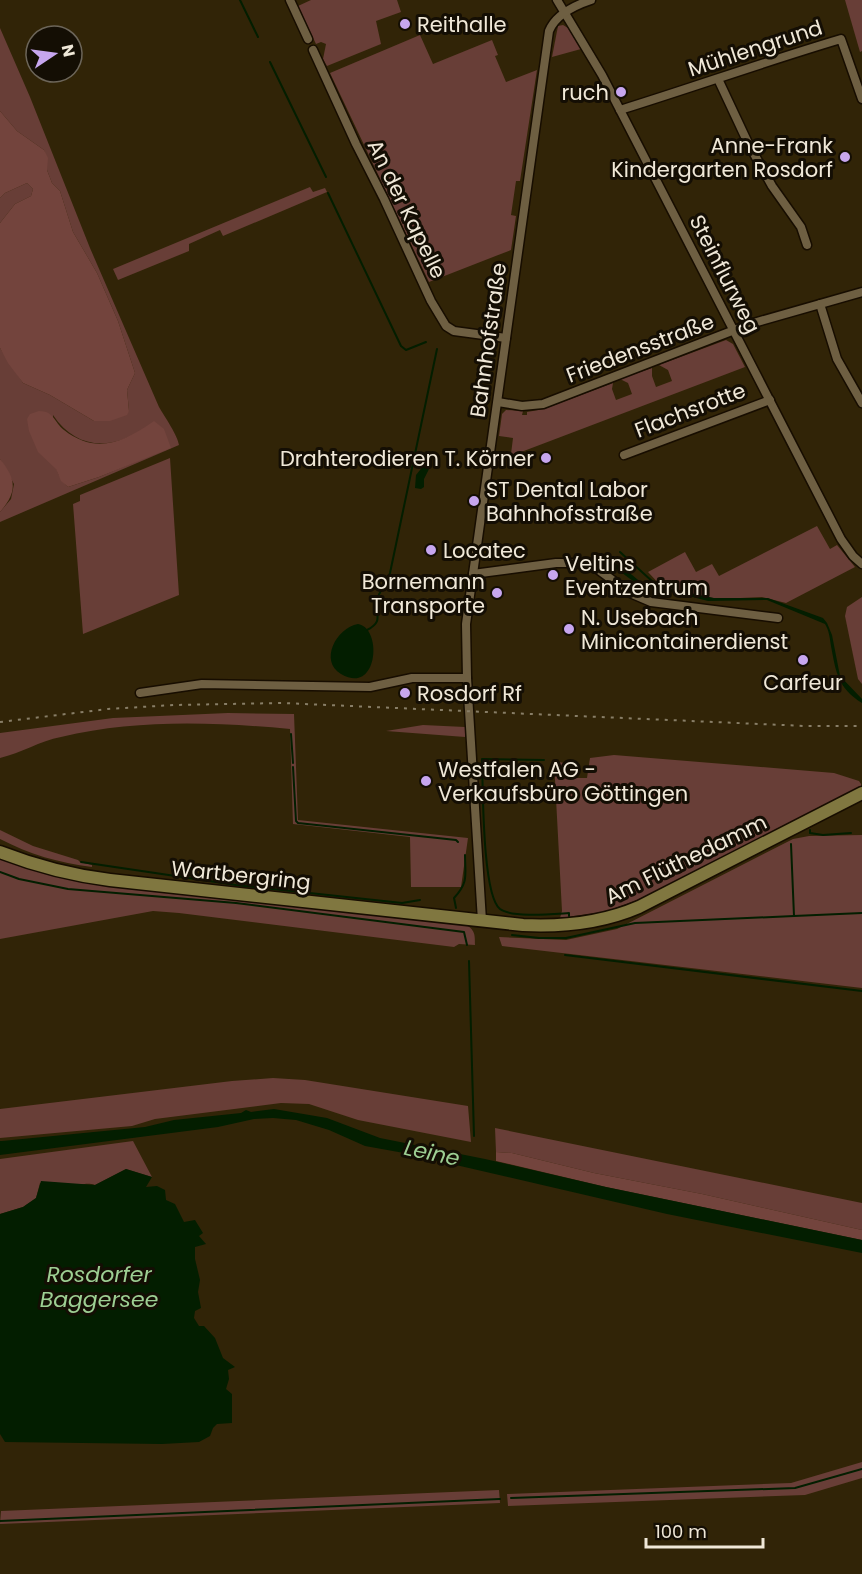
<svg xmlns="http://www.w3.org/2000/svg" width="862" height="1574" font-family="Poppins,sans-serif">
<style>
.green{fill:#683e37;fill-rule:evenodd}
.forest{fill:#73443d}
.water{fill:#031e00}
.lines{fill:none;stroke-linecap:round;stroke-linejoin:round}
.stream{stroke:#031e00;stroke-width:2}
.minor-casing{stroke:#170d00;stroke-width:11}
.secondary-casing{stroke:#170d00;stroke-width:15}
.minor{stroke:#6e5f42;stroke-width:8}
.secondary{stroke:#807740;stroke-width:12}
.rail{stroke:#887e67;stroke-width:2;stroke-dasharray:3 6;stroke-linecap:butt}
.poi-dot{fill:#c7a6ef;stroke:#140e04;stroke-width:2}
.labels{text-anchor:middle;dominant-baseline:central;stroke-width:6;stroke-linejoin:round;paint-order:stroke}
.poi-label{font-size:21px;fill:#f0e8d8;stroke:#140e04;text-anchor:start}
.street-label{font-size:21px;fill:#f0e8d8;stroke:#140e04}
.water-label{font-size:22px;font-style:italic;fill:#9dcf93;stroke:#140e04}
</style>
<rect width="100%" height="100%" fill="#312407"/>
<g class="green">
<polygon points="311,0 397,0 401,12 376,21 381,44 327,66 323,59 326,44 321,42 316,44 298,6"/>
<polygon points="845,0 862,0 862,51 860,52"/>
<polygon points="563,25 568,28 581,49 552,57 558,26"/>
<path d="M0,28l30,69 60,151 69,159c6,10 19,29 20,38l-179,77v-10l11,-13 3,-15 -14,-25v-111l23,35 27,12 44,26 35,-10 -2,-21 8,-17 -17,-52 -21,-48 -24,-41 -13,-41 -8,-8 -5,-13 -3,-20 -27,-19 -17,-20zM53,415c20,30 50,36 82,19l35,13 -71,30 -31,10c-19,-16 -14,-49 -15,-72z"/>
<polygon points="420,35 433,64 492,40 498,55 495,56 506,82 537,70 520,181 516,181 511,215 516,216 511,250 429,282 330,73"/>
<polygon points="27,183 33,189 31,196 15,204 0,223 0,198 5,193"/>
<polygon points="310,187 313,192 325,188 327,192 223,236 220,230 189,244 189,251 118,280 113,269"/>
<polygon points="726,340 733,344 745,367 495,462 496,452 511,454 513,438 499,436 502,414 506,410 523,411 522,415 527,415 527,412 544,409 613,383 612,389 616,400 632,394 628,383 620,379 652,368 652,376 656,387 672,381 668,370 659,365"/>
<polygon points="170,458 179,595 83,634 73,504 80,501 80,495"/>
<polygon points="817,526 830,549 837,545 855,567 786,603 762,597 719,599 707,597 662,587 648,572 685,552 696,572 712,564 719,576"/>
<polygon points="862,597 862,684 858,679 845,616 847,607"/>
<path d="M228,713l66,1 4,106 170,18 -7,49h-50l-1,-50 -117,-13 -3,-95c-76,-7 -154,-10 -229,8 -21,4 -40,16 -61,21v-25l113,-15z"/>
<polygon points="423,725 465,727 465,737 386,731"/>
<polygon points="614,755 834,773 859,781 861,784 861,788 646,897 604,912 560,918 562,911 554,761 564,763 565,778 587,778 590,758"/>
<path d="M0,830l33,16 45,14 2,2 12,3v2c-33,-4 -63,-13 -92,-28z"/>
<polygon points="862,835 862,988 502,946 499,937 566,940 617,929 793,839 809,836"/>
<path d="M0,854l25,11 440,59c10,6 10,10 10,21l-16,-1 -5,3 -275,-34 -26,-2 -153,28z"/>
<polygon points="273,1078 305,1080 468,1106 471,1142 358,1120 309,1104 281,1103 155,1119 132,1126 0,1138 0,1109 232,1081"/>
<polygon points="495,1128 862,1203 862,1230 702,1194 594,1173 512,1153 496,1152"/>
<path d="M133,1141l19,36 -26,-8 -31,16c-7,-2 -9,-1 -15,0 -13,1 -26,-5 -40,-2l-4,15 -13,9 -23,7v-55z"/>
<polygon points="862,1462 862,1478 805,1495 508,1506 507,1494 791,1483"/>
<polygon points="499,1490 500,1503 0,1524 1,1511"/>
</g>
<g class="forest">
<polygon points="0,111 17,131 44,150 48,158 47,170 52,183 60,191 73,232 97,273 118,321 135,373 127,390 129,411 127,415 110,421 94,421 50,395 23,383 8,363 0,348 0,223 15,204 31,196 33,189 27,183 5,193 0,198"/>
<path d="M39,411c15,0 15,11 25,19 32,25 60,12 90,-9l10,8 7,19 -72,29 -31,10 -7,-6 -5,-12 -18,-17 -9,-21 -2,-12 3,-5z"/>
<path d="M0,459c17,21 17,33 0,53z"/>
<polygon points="496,1152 512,1153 594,1173 702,1194 862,1230 862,1240 606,1187 496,1161"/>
</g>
<g class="water">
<polygon points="424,465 429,469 424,479 424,487 421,489 415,488 416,475"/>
<path d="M606,560c10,1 38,23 44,32 -14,-7 -30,-23 -45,-29z"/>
<path d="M651,580l11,7 52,11h54l55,20 4,5 5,12 8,41 22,23v4c-24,-15 -26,-30 -31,-57 -1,-7 -2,-16 -6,-22l-58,-24 -59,1 -47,-12z"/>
<path d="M358,624c25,4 20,72 -17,50 -22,-13 -5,-46 17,-50z"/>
<polygon points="274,1109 327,1118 380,1138 485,1159 606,1187 862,1240 862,1253 667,1214 404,1153 365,1146 329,1130 296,1120 273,1118 254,1119 218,1127 0,1155 0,1141 2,1141 145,1127 174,1120 241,1113 246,1110 251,1112"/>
<polygon points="126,1169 152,1177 146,1187 157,1186 165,1190 166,1200 175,1204 184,1222 195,1220 203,1233 199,1236 206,1244 195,1247 195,1259 200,1280 198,1292 201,1308 195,1311 194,1318 199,1326 204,1326 215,1338 223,1358 235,1367 228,1370 229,1379 226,1389 232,1394 232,1423 217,1424 213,1428 210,1436 199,1442 162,1444 5,1442 0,1434 0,1214 23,1207 36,1198 41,1181 95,1185"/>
</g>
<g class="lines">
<g class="stream">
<polyline points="240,0 258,37"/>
<polyline points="270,62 326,177"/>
<polyline points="328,193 401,346 406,350 426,342"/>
<polyline points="620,552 653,582"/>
<path d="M367,630c18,-9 7,-16 10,-30 2,-9 10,-17 13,-27l47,-224"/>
<polyline points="291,734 293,763"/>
<path d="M544,760l-62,-1c1,26 0,136 18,150 12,9 53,5 69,4v3"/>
<polyline points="293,767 296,821 298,823 456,840 458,842"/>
<polyline points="810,830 810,833 823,835 851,833"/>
<polyline points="791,844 794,916 862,913"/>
<polyline points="81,862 236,885 402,903 420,900"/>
<polyline points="0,872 19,879 68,889 236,903 464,932 467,945"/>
<path d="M456,908l-2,-10c15,-16 11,-23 11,-43"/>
<polyline points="512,935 539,938 566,938 635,923 794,916"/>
<polyline points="565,955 862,991"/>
<polyline points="469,961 474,1136"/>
<polyline points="511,1498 795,1488 862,1469"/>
<polyline points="0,1521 500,1499"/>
</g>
<g class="minor-casing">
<g id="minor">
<polyline points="290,0 308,39"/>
<polyline points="557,0 602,75 841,539 853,556 862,564"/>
<polyline points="313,50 356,144 384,199 431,301 446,326 454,331 506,338"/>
<polyline points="718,79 748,143 772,186 801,227 807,245"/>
<path d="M620,110c74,-23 147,-49 221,-71l21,60"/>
<polyline points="820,304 837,359 862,403"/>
<polyline points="498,402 522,406 543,404 750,324 862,292"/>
<polyline points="624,455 770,400"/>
<polyline points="473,574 556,563 577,563 596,568 630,593 651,602 778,618"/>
<polyline points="140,693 202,684 370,687 412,678 467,678"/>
<path d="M482,921l-15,-243 -1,-54 83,-593c7,-17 27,-26 42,-31"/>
</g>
</g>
<g class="secondary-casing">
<path id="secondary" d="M0,852c36,14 71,23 110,28l413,45c40,2 79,-2 116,-18l223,-114"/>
</g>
<use href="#minor" class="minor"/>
<use href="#secondary" class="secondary"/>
<polyline class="rail" points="0,722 108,709 174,705 282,703 805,726 862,726"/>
</g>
<g class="poi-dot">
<circle cx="405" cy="24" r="6"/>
<circle cx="621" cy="92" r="6"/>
<circle cx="845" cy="157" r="6"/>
<circle cx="546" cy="458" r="6"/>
<circle cx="474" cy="501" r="6"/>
<circle cx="431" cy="550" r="6"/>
<circle cx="553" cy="575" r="6"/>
<circle cx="497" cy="593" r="6"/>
<circle cx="569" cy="629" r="6"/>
<circle cx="803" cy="660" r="6"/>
<circle cx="405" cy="693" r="6"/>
<circle cx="426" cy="781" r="6"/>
</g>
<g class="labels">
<g class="poi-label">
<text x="417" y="24">Reithalle</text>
<text x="609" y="92" text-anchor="end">ruch</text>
<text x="833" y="145" text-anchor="end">Anne-Frank<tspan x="833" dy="24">Kindergarten Rosdorf</tspan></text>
<text x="534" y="458" text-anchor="end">Drahterodieren T. Körner</text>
<text x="486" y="489">ST Dental Labor<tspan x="486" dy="24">Bahnhofsstraße</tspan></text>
<text x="443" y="550">Locatec</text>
<text x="565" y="563">Veltins<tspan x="565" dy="24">Eventzentrum</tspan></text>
<text x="485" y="581" text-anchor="end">Bornemann<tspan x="485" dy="24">Transporte</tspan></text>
<text x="581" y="617">N. Usebach<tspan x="581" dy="24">Minicontainerdienst</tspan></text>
<text x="803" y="682" text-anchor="middle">Carfeur</text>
<text x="417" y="693">Rosdorf Rf</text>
<text x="438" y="769">Westfalen AG -<tspan x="438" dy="24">Verkaufsbüro Göttingen</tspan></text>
</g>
<g class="street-label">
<text transform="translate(755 48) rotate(-18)">Mühlengrund</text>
<text transform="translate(407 209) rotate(64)">An der Kapelle</text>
<text transform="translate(725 274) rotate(63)">Steinflurweg</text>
<text transform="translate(488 340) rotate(-82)">Bahnhofstraße</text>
<text transform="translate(640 348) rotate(-21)">Friedensstraße</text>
<text transform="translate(690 410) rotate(-21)">Flachsrotte</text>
<text transform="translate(686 859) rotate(-26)">Am Flüthedamm</text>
<text transform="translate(241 875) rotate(6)">Wartbergring</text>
</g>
<g class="water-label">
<text transform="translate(432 1153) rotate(12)">Leine</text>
<text x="99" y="1274">Rosdorfer<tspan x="99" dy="25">Baggersee</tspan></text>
</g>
</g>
<g transform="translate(54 54) rotate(77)"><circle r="28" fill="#140e04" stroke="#6c6559" stroke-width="1.5"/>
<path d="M0-4.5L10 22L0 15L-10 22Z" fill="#c7a6ef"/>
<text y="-9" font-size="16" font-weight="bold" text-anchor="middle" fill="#f0e8d8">N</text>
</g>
<path d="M646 1538v9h117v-9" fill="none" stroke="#f0e8d8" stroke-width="3"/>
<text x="655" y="1538" font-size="18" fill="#f0e8d8" stroke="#140e04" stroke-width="4.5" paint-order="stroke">100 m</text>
</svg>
